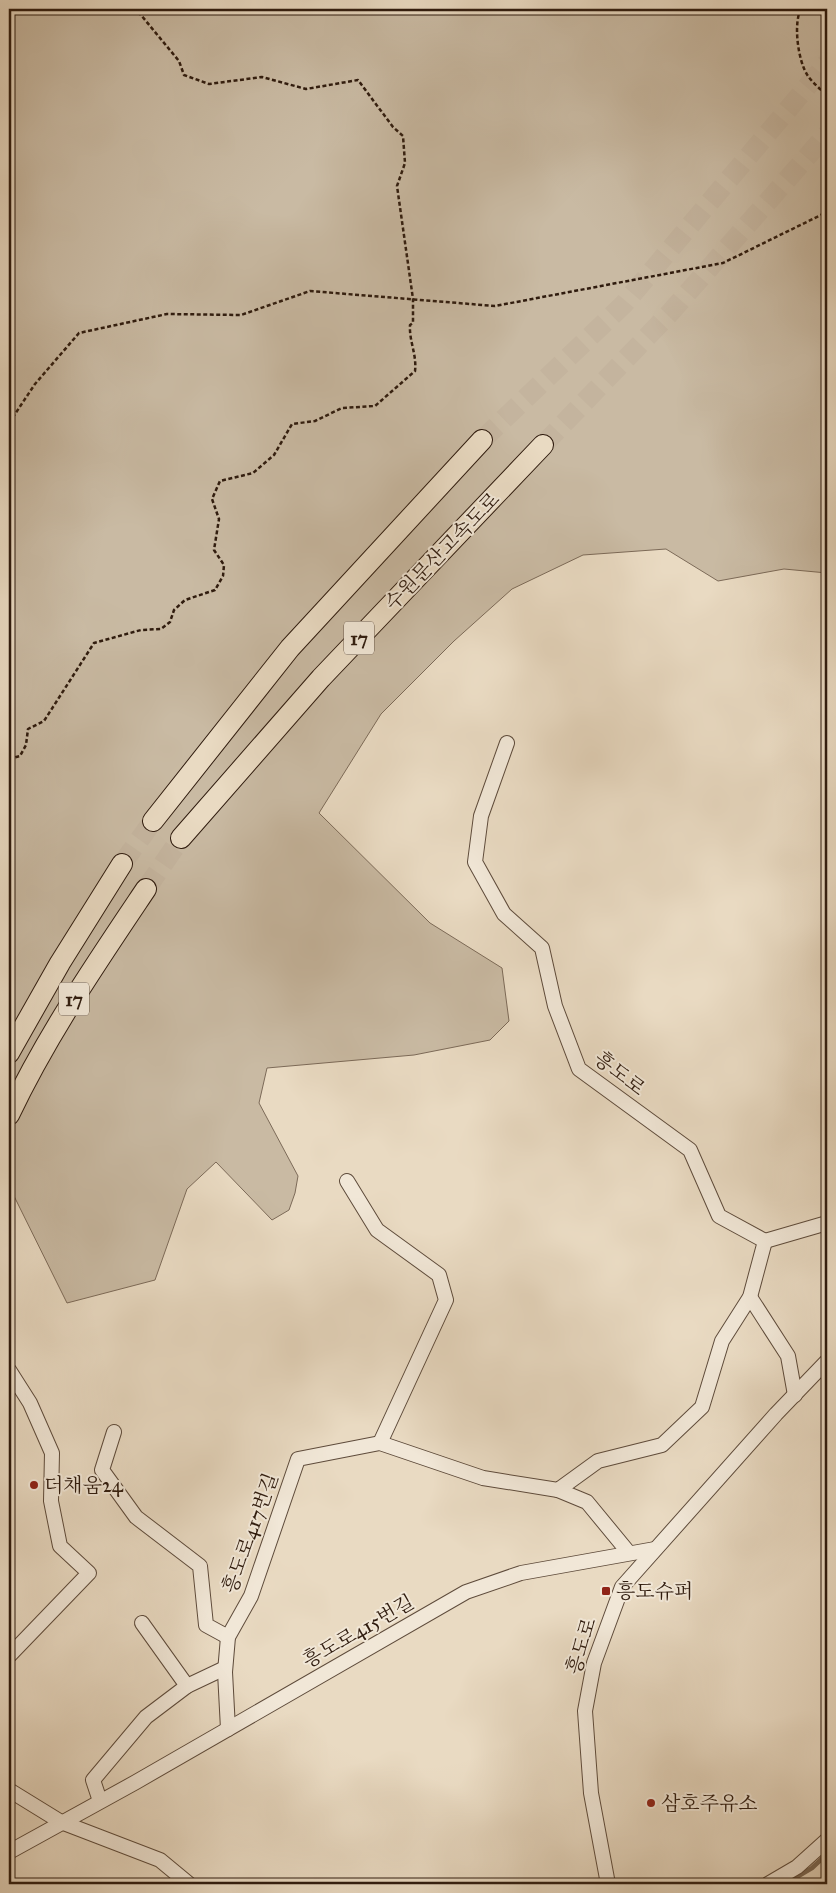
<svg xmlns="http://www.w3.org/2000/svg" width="836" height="1893" font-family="'IM FELL Great Primer','Noto Serif KR',serif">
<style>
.green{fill:#c9baa3;stroke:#7c6a58}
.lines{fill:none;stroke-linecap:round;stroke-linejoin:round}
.stream{stroke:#796755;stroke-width:4.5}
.highway-tunnel{stroke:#c4b49e;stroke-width:20;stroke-dasharray:20 10;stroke-linecap:butt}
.minor-casing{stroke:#5e4b3b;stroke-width:16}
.highway-casing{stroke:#2f1b0e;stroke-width:22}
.path{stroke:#2f1b0e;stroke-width:2.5;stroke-dasharray:4 2.5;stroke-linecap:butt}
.minor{stroke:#f1e7d7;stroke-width:14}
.highway{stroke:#e9dac2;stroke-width:20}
.poi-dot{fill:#8f2418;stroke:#f1e7d7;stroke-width:2}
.labels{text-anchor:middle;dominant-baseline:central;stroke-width:4;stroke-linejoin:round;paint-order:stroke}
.shield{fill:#f1e7d7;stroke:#69584a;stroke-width:1}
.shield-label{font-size:19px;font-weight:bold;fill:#2f1b0e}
.street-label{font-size:20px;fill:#2f1b0e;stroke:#f1e7d7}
.poi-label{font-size:20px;fill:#2f1b0e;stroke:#f1e7d7;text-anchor:start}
</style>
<rect width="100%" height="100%" fill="#e9dac2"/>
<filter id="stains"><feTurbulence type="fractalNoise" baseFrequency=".004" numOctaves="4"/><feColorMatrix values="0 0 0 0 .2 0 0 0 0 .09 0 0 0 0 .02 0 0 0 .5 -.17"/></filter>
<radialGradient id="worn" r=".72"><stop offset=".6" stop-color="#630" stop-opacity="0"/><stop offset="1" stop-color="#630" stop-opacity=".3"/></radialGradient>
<polygon class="green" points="9,9 827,9 827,573 784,569 718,581 666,549 583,555 512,589 454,641 381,714 319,813 430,923 502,968 509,1021 490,1040 414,1055 267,1068 259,1103 298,1176 295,1193 289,1210 272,1220 216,1162 187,1189 155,1280 67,1303 12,1192 9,1194"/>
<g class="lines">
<polyline class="stream" points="785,1884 812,1868 827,1854"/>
<g class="highway-tunnel">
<polyline points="482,440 624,304 827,63"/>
<polyline points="543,445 669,314 827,134"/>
<polyline points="122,864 153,821"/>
<polyline points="146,889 181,838"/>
</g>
<g class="minor-casing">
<g id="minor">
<polyline points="347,1181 377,1230 439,1275 446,1300 380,1443"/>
<polyline points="765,1241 827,1223"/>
<polyline points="750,1297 788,1356 795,1395"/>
<polyline points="9,1370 30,1403 52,1453 51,1501 60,1546 89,1573 9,1656"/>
<polyline points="114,1432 102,1470 136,1517 200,1566 206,1625 228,1637"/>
<polyline points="558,1490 587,1502 629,1553"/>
<polyline points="142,1623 187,1686"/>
<polyline points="228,1729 225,1672 228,1637 251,1596 298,1459 380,1443 483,1478 558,1490 598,1461 662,1445 702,1407 722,1341 750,1297 765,1241 719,1216 690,1150 579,1069 555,1006 542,948 504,914 475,862 481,816 507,743"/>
<polyline points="9,1790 61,1822 160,1860 189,1884"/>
<polyline points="100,1801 93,1780 146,1717 187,1686 225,1668"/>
<polyline points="9,1852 136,1782 466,1592 521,1573 655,1549"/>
<polyline points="608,1884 591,1793 585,1711 594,1663 622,1587 776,1414 827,1361"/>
<polyline points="768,1884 797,1867 827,1840"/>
</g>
</g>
<g class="highway-casing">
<g id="highway">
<polyline points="153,821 290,648 482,440"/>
<polyline points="181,838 321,678 543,445"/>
<polyline points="9,1053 60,963 122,864"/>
<path d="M9,1115c38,-80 88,-153 137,-226"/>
</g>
</g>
<g class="path">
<path d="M801,9c-8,14 -3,53 7,67 5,7 13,14 19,19"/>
<polyline points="9,423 35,384 79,333 167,314 241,315 310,291 495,306 723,263 827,212"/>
<polyline points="9,599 13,605 9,611"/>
<path d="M9,759l11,-3 6,-11 2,-16 16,-8 50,-78 47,-13 20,-1 9,-7 4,-12 11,-10 30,-10 8,-14 1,-11 -10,-15 5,-31 -7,-20 8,-18 33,-8 21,-18 18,-31 23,-3 27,-13 33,-2 40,-35c2,-16 -6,-30 -5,-46l3,-2v-24l-16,-113 8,-23 -2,-27 -10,-9 -35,-47 -52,9 -44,-12 -53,7 -25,-9 -5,-14 -43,-52"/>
</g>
<use href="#minor" class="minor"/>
<use href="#highway" class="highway"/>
</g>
<g class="poi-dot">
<circle cx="34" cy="1485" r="5"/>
<rect x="601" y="1586" width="10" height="10" rx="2.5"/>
<circle cx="651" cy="1803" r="5"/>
</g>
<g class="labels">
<g class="shield">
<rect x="344" y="621.5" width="30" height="33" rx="4"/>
<rect x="59" y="982.5" width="30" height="33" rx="4"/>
</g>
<g class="shield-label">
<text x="359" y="638">17</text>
<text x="74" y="999">17</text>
</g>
<g class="street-label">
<text transform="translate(442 551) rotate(-46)">수원문산고속도로</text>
<text transform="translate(620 1073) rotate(38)">흥도로</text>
<text transform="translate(250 1533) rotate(-70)">흥도로417번길</text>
<text transform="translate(358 1631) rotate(-30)">흥도로415번길</text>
<text transform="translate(581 1646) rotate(-73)">흥도로</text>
</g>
<g class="poi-label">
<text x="44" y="1485">더채움24</text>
<text x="616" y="1591">흥도슈퍼</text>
<text x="661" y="1803">삼호주유소</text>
</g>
</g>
<rect width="836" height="1893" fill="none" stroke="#e9dac2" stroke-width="30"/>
<rect x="10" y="10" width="816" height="1873" fill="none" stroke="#2f1b0e" stroke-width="2.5"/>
<rect x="15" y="15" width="806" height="1863" fill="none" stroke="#2f1b0e"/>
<rect width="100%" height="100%" filter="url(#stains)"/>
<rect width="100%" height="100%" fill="url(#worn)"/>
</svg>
